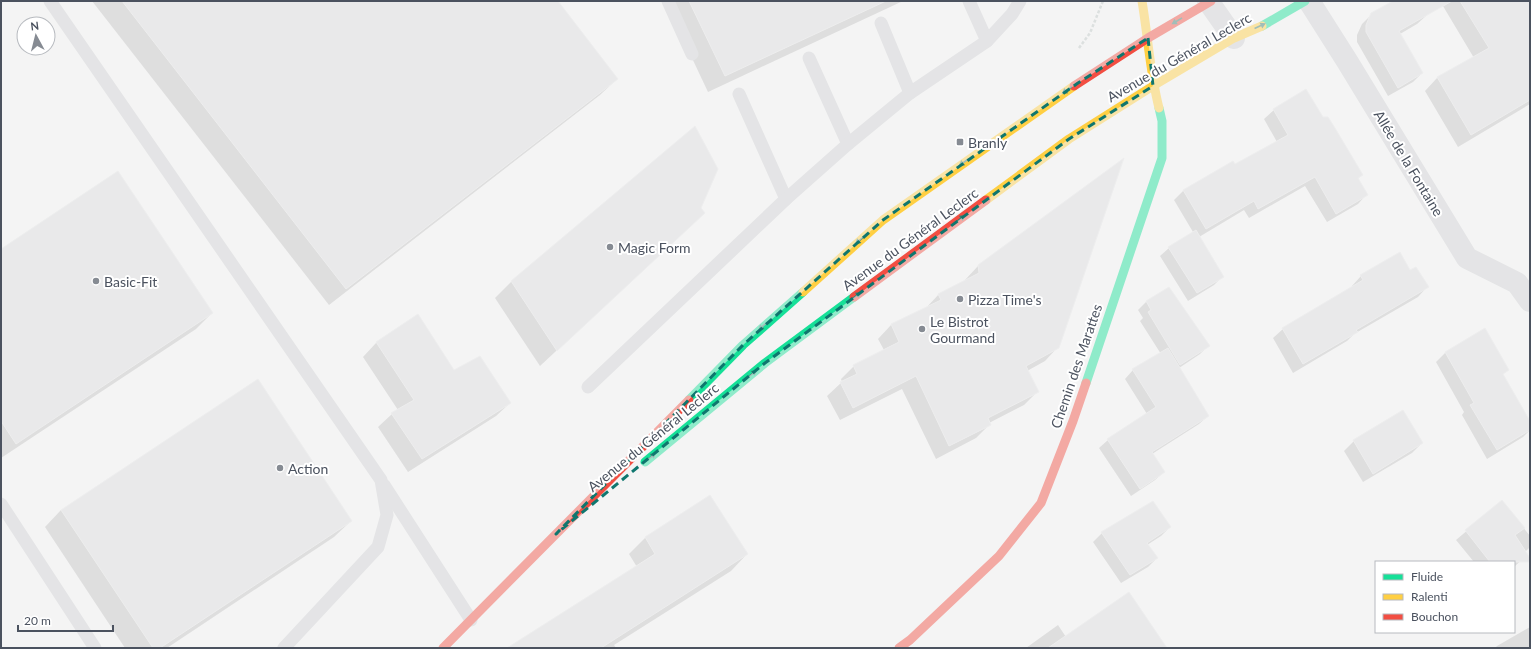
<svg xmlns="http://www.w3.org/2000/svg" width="1531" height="649" font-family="Lato,sans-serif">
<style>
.shadow{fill:#0003}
.building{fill:#dbdcde;stroke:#e5e5e6}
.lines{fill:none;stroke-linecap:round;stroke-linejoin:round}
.path{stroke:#bec7c6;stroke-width:2.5;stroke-dasharray:3 2;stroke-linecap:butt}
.lane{stroke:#d0d1d4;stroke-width:13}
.street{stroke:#d0d1d4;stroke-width:22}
.fast{stroke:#16e098;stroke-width:9}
.slow{stroke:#ffcf43;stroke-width:9}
.jam{stroke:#f24e42;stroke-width:9}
.oneway{fill:#3b7d70}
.marked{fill:none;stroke:#0f766e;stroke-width:3;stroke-dasharray:8 5;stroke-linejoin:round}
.poi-dot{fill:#868b93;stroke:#fff;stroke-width:1.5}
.labels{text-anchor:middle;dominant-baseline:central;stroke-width:4;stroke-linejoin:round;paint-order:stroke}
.street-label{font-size:14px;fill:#4b525f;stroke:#fff}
.poi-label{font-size:14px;fill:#4b525f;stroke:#fff;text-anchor:start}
</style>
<rect width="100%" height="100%" fill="#f4f4f4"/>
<g class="shadow">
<polygon points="92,1 557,1 617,79 600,95 329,305"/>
<polygon points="665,1 903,1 708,92"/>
<polygon points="1395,1 1418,1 1427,15 1417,24 1400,34 1422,73 1413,82 1388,96 1357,42 1357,35 1362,24 1372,14"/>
<polygon points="1440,1 1530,1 1530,104 1458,147 1425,91 1437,78 1474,58"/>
<polygon points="1305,91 1361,175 1358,179 1367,194 1358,204 1327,222 1305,186 1249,218 1244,210 1199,237 1222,277 1214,285 1188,301 1160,256 1169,248 1193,232 1174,200 1184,190 1234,165 1277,142 1264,119 1274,110"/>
<polygon points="687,229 540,366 495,298 512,281"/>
<polygon points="1,250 212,313 196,329 1,458"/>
<polygon points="978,266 1058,347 1045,361 1027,371 1038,391 1024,405 989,423 990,424 976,438 936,459 902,389 840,420 827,396 842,382 841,379 854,366 884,350 878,339 891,325 926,308 939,294 965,281 965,280"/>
<polygon points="1410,272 1427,287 1418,297 1354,334 1347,341 1293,373 1273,338 1283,329 1353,287 1352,286 1361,276"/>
<polygon points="1169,288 1208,346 1200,354 1179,368 1208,416 1199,424 1152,454 1164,472 1155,480 1131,496 1099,448 1108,440 1147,414 1125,379 1133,370 1161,354 1140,321 1143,318 1138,310 1146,302"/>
<polygon points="418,315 454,371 510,403 496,416 408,472 378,427 392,414 398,410 363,357 376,343"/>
<polygon points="1484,330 1508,370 1502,375 1530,423 1530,430 1523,437 1487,459 1462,415 1464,412 1436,362 1445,353"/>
<polygon points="1403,411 1422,443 1412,453 1363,482 1344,451 1354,441"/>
<polygon points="710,496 747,554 731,571 614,645 616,648 512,648 637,567 629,554 645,538"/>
<polygon points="1502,501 1530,536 1530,547 1525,552 1527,555 1514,567 1514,562 1474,562 1456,540"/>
<polygon points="61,510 351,521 334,537 167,648 125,648 45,527"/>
<polygon points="1170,527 1161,536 1147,545 1157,558 1148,567 1121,583 1093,542 1102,533"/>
<polygon points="1058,625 1066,637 1166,648 1026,648"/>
<polygon points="1530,627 1530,648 1495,648 1497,646"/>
</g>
<g class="building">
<polygon points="122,1 558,1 618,79 346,289"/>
<polygon points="689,1 886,1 725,76"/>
<polygon points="1393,1 1452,1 1399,31 1423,73 1398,88 1366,32 1366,25 1371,13"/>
<polygon points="1460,1 1530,1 1530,100 1471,135 1437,77 1489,48"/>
<polygon points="1306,89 1323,117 1328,117 1335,128 1363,175 1358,178 1368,195 1336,214 1315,177 1258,209 1254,201 1206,229 1183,190 1233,161 1235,164 1288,135 1273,109"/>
<polygon points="695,126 718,169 701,208 705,213 557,351 511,281"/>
<polygon points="1124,158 1059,348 1026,366 1039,392 988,418 991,425 949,446 916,376 853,408 840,382 857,374 853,365 899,342 891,324 941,300 938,294 979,273 978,265"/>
<polygon points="118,171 213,313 16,444 1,421 1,249"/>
<polygon points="1196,230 1224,277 1197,293 1168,247"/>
<polygon points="1400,252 1410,270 1416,267 1429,287 1356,330 1358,332 1303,364 1282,328 1363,280 1360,275"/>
<polygon points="1169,287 1210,346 1180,365 1148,312 1151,310 1146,301"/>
<polygon points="418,314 454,370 480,356 511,403 422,459 391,413 414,400 376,342"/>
<polygon points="1485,328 1509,370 1503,374 1530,421 1530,430 1497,450 1470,405 1474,403 1445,352"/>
<polygon points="1168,348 1209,416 1152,452 1165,472 1140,489 1107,439 1156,407 1132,369"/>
<polygon points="258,379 352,521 160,648 153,648 61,510"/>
<polygon points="1403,410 1423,443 1373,474 1353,440"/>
<polygon points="710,495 748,554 601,648 507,648 655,554 645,537"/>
<polygon points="1502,500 1525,528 1515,535 1530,558 1530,562 1490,562 1465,530"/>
<polygon points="1153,501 1171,527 1147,543 1158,558 1130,575 1101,532"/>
<polygon points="1129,592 1167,648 1048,648"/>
</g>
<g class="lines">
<polyline class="path" points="1079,48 1090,33 1103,1"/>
<g class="lane">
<polyline points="50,1 381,480 387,515 378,547 284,648"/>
<polyline points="668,1 692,54"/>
<polyline points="969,1 987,41"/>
<polyline points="881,23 910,93"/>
<polyline points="809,58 848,144"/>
<polyline points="739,94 786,199"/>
<polyline points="588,387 786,199 848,144 910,93 987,41 1012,14 1020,1"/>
<polyline points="384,485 471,620"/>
<polyline points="1,504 95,648"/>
</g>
<g class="street">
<polyline points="1208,1 1234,38"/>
<polyline points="1309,1 1347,61 1467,258 1517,283 1530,301"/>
</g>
<g class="fast">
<polyline points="1262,26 1305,1"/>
<polyline points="1086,383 1162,158 1162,121 1159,108"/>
<polyline points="689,400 743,345 803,292"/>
<polyline points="645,462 765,363 854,297"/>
</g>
<g class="slow">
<path d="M1142,1c6,36 8,72 17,107"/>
<polyline points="986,200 1069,139 1153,86 1234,38 1262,26"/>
<polyline points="803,292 883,220 1074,86"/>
</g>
<g class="jam">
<polyline points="1074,86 1148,38 1211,1"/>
<polyline points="854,297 986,200"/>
<polyline points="443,648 689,400"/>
<polyline points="899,648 910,640 999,556 1041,503 1073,421 1086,383"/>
</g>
</g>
<defs><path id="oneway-solid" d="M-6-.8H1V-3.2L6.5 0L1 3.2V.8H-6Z"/></defs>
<g class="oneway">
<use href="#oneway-solid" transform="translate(1177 21) rotate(149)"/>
<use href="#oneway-solid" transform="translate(1260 26) rotate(-25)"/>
<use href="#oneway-solid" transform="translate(1067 90) rotate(145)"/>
<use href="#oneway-solid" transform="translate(964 162) rotate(145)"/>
<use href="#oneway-solid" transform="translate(960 219) rotate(-36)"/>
<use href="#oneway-solid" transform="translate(860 240) rotate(138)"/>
<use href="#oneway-solid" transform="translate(856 296) rotate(-36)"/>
<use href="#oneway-solid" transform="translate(763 326) rotate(138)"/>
<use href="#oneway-solid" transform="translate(752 374) rotate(-39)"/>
<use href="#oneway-solid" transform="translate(651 457) rotate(-39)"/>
</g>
<path d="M0 0H1531V649H0ZM1148,38l5,48 -84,53 -304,224 -209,171 187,-189 140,-125 195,-137z" fill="#f4f4f4" fill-opacity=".55" fill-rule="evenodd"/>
<path class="marked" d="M1148,38l5,48 -84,53 -304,224 -209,171 187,-189 140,-125 195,-137z"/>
<g class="poi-dot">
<rect x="956" y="138" width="8" height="8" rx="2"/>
<circle cx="610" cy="247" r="4"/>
<circle cx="96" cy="281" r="4"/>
<circle cx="960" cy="299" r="4"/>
<circle cx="922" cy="329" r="4"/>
<circle cx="280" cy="468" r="4"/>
</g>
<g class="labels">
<g class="street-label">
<text transform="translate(1179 57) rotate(-30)">Avenue du Général Leclerc</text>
<text transform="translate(1409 163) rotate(59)">Allée de la Fontaine</text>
<text transform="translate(910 239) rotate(-36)">Avenue du Général Leclerc</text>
<text transform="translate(1076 366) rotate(-71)">Chemin des Marattes</text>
<text transform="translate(653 437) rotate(-39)">Avenue du Général Leclerc</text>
</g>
<g class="poi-label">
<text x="968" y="142">Branly</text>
<text x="618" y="247">Magic Form</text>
<text x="104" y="281">Basic-Fit</text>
<text x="968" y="299">Pizza Time's</text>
<text x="930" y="321">Le Bistrot<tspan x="930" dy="16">Gourmand</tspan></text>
<text x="288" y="468">Action</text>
</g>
</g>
<rect width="1531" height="649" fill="none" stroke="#4b525f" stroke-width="4"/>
<rect x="1375" y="561" width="140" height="72" fill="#ffffff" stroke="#b7babf"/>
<rect x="1383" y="574" width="20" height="6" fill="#16e098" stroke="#b7babf"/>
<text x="1411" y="581" font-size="12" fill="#4b525f">Fluide</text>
<rect x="1383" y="594" width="20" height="6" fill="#ffcf43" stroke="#b7babf"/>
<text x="1411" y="601" font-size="12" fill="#4b525f">Ralenti</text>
<rect x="1383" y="614" width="20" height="6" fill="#f24e42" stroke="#b7babf"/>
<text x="1411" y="621" font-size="12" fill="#4b525f">Bouchon</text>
<g transform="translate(36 36) rotate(353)"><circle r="19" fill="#ffffff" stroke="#b7babf"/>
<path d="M0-3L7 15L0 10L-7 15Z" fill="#868b93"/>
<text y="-6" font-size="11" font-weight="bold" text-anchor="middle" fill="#4b525f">N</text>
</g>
<path d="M18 625v6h95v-6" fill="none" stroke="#4b525f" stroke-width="2"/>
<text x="24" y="625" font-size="12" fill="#4b525f" stroke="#ffffff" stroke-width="3" paint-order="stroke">20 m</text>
</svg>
